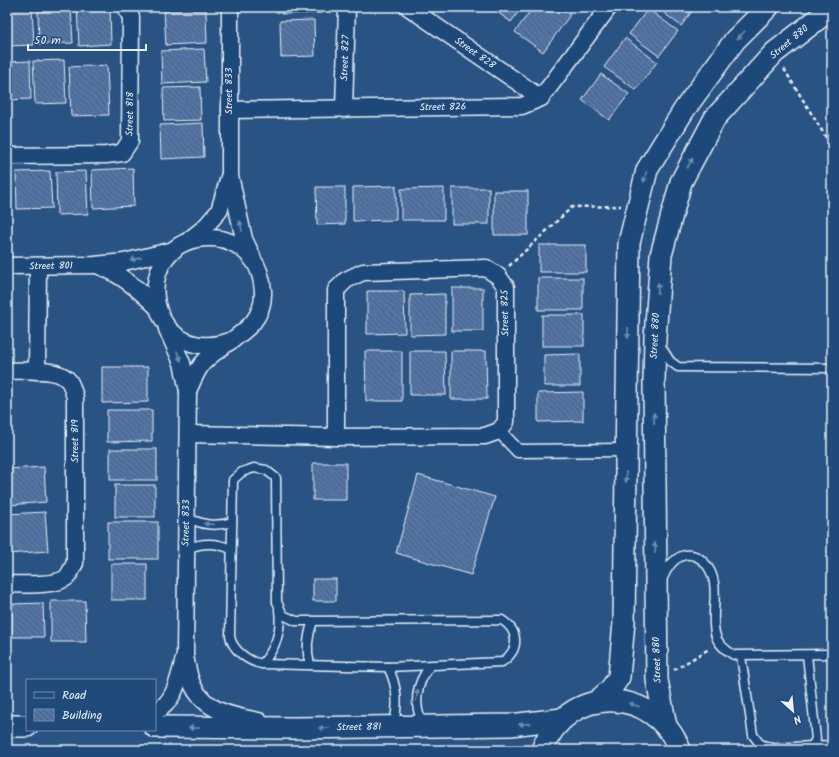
<svg xmlns="http://www.w3.org/2000/svg" width="839" height="757" font-family="Kalam,sans-serif">
<style>
.building{fill:url(#building-back-hatch);stroke:#e8f1f8}
.lines{fill:none;stroke-linecap:round;stroke-linejoin:round}
.service-casing{stroke:#e8f1f8;stroke-width:11}
.pedestrian-casing{stroke:#e8f1f8;stroke-width:15}
.minor-casing{stroke:#e8f1f8;stroke-width:19}
.tertiary-casing{stroke:#e8f1f8;stroke-width:24}
.path{stroke:#e8f1f8;stroke-width:2.5;stroke-dasharray:4 3;stroke-linecap:butt}
.service{stroke:#1f4a7a;stroke-width:8}
.pedestrian{stroke:#1f4a7a;stroke-width:12}
.minor{stroke:#1f4a7a;stroke-width:16}
.tertiary{stroke:#1f4a7a;stroke-width:21}
.oneway{fill:#6f8dac}
.labels{text-anchor:middle;dominant-baseline:central;stroke-width:4;stroke-linejoin:round;paint-order:stroke}
.street-label{font-size:10px;fill:#e8f1f8;stroke:#1f4a7a}
</style>
<defs>
<pattern id="building-back-hatch" width="6" height="6" patternUnits="userSpaceOnUse"><rect width="6" height="6" fill="#5375a5"/><path d="M-1 5l2 2M0 0l6 6M5-1l2 2" fill="none" stroke="#4c5e78"/></pattern>
</defs>
<rect width="100%" height="100%" fill="#295383"/>
<filter id="ink" filterUnits="userSpaceOnUse"><feTurbulence type="fractalNoise" baseFrequency=".025" numOctaves="2"/><feDisplacementMap in="SourceGraphic" scale="8" xChannelSelector="R" yChannelSelector="G"/><feConvolveMatrix kernelMatrix="1 2 1 2 8 2 1 2 1" color-interpolation-filters="sRGB"/></filter>
<g filter="url(#ink)">
<g class="building">
<polygon points="32,7 34,45 7,46 7,8"/>
<polygon points="77,7 110,7 111,44 79,46"/>
<polygon points="281,7 322,7 322,13 281,14"/>
<polygon points="490,7 522,7 511,22"/>
<polygon points="533,7 560,7 570,15 543,52 515,32"/>
<polygon points="656,7 695,7 681,26"/>
<polygon points="71,9 73,43 39,44 38,11"/>
<polygon points="648,9 678,31 659,56 629,34"/>
<polygon points="206,10 207,43 166,45 164,11"/>
<polygon points="314,20 315,56 281,57 280,21"/>
<polygon points="625,38 657,62 636,90 604,67"/>
<polygon points="204,49 206,82 162,84 161,51"/>
<polygon points="64,60 66,103 35,104 33,61"/>
<polygon points="30,61 31,99 7,100 7,62"/>
<polygon points="107,65 109,115 71,116 69,67"/>
<polygon points="601,74 629,94 609,120 582,100"/>
<polygon points="200,87 201,120 164,121 163,88"/>
<polygon points="203,123 204,157 161,159 160,125"/>
<polygon points="133,168 134,206 93,208 92,170"/>
<polygon points="7,171 9,171 10,216 7,217"/>
<polygon points="50,171 52,208 17,209 16,172"/>
<polygon points="86,171 88,214 57,215 56,172"/>
<polygon points="396,186 396,220 353,221 353,187"/>
<polygon points="316,187 345,187 345,224 317,225"/>
<polygon points="444,188 444,220 401,220 401,189"/>
<rect x="452" y="188" width="37" height="36"/>
<rect x="494" y="191" width="34" height="44"/>
<rect x="539" y="245" width="47" height="27"/>
<rect x="538" y="278" width="45" height="32"/>
<rect x="452" y="288" width="31" height="43"/>
<polygon points="367,291 404,291 405,333 367,334"/>
<polygon points="445,294 445,334 410,335 410,295"/>
<rect x="542" y="315" width="42" height="31"/>
<polygon points="365,351 402,351 402,401 366,401"/>
<polygon points="410,351 445,351 446,395 410,395"/>
<polygon points="451,351 486,351 487,399 451,399"/>
<polygon points="580,354 580,386 544,386 544,355"/>
<polygon points="102,367 148,367 148,402 102,403"/>
<polygon points="583,392 583,421 538,422 538,393"/>
<polygon points="107,410 152,410 152,441 107,442"/>
<rect x="110" y="449" width="47" height="31"/>
<rect x="313" y="463" width="33" height="37"/>
<polygon points="44,467 46,502 8,505 7,469"/>
<polygon points="418,475 495,497 471,575 396,553"/>
<rect x="115" y="485" width="40" height="32"/>
<polygon points="45,512 48,551 7,554 7,514"/>
<rect x="108" y="522" width="50" height="37"/>
<rect x="111" y="564" width="36" height="36"/>
<rect x="313" y="579" width="23" height="22"/>
<polygon points="51,601 85,601 86,642 51,642"/>
<polygon points="43,603 44,637 12,637 12,604"/>
</g>
<g class="lines">
<g class="service-casing">
<g id="service">
<polyline points="660,345 670,361 678,367 832,368"/>
<path d="M254,468l12,2 10,8 1,124 6,13 13,6 206,-1c17,11 18,30 0,42l-114,5 -126,-3c-13,-2 -30,-14 -32,-28l3,-156 9,-8z"/>
<path d="M186,517c16,8 29,10 46,5"/>
<path d="M186,549c16,-7 30,-7 45,0"/>
<path d="M663,578c4,-10 10,-20 22,-23 7,-1 14,2 19,7 19,20 6,47 11,71 2,11 10,17 19,22l98,-1"/>
<polyline points="807,655 816,739 812,746"/>
<polyline points="741,656 753,735 760,744 773,748 832,745"/>
<path d="M262,664c14,-16 20,-33 17,-54"/>
<path d="M310,665c-4,-15 -3,-28 3,-44"/>
<path d="M388,667c10,20 11,39 5,59"/>
<path d="M423,725c-10,-21 -7,-41 7,-59"/>
</g>
</g>
<g class="pedestrian-casing">
<polyline id="pedestrian" points="499,431 518,451 626,450"/>
</g>
<g class="minor-casing">
<g id="minor">
<polyline points="230,7 230,176 244,239 252,256"/>
<polyline points="408,7 541,98"/>
<polyline points="344,109 347,7"/>
<polyline points="230,110 522,106 541,98 609,7"/>
<polyline points="7,156 106,155 122,153 130,141 131,17 125,7"/>
<polyline points="189,240 204,228 219,211 229,177"/>
<path d="M97,265c24,9 41,24 60,42"/>
<polyline points="7,266 95,265 124,262 174,250"/>
<path d="M7,371c15,0 50,-4 61,9 4,4 5,12 7,17v166c-3,5 -5,10 -8,14 -11,10 -45,7 -60,7"/>
<polyline points="37,371 38,267"/>
<path d="M188,391c4,-9 8,-19 14,-27 22,-25 63,-33 61,-73 -1,-12 -3,-22 -10,-31 -10,-13 -25,-22 -42,-22 -85,-2 -68,135 22,102"/>
<polyline points="188,434 336,437 485,436 499,431 506,422 506,287 498,276 486,268 363,272 346,280 336,290 336,437"/>
<path d="M185,656c2,10 4,22 8,30 13,26 40,30 66,35"/>
<path d="M155,712c21,-10 24,-36 30,-57l3,-264 -6,-28 -15,-34"/>
</g>
</g>
<g class="tertiary-casing">
<g id="tertiary">
<polyline points="596,702 610,690 619,677 624,622 629,243 647,170 684,110 735,40 768,7"/>
<polyline points="7,726 27,726"/>
<polyline points="666,726 657,680 654,381 655,338 661,255 681,182 715,118 774,53 832,8"/>
<polyline points="155,727 296,728 510,725 562,719"/>
<path d="M542,750c25,-66 112,-65 138,0"/>
</g>
</g>
<g class="path">
<polyline points="784,69 832,147"/>
<polyline points="509,266 572,207 621,206"/>
<polyline points="674,670 709,649"/>
</g>
<use href="#service" class="service"/>
<use href="#pedestrian" class="pedestrian"/>
<use href="#minor" class="minor"/>
<use href="#tertiary" class="tertiary"/>
</g>
<defs><path id="oneway-solid" d="M-6-.8H1V-3.2L6.5 0L1 3.2V.8H-6Z"/></defs>
<g class="oneway">
<use href="#oneway-solid" transform="translate(741 35) rotate(135)"/>
<use href="#oneway-solid" transform="translate(690 163) rotate(-61)"/>
<use href="#oneway-solid" transform="translate(645 177) rotate(105)"/>
<use href="#oneway-solid" transform="translate(241 226) rotate(-103)"/>
<use href="#oneway-solid" transform="translate(136 259) rotate(167)"/>
<use href="#oneway-solid" transform="translate(658 288) rotate(-86)"/>
<use href="#oneway-solid" transform="translate(628 333) rotate(91)"/>
<use href="#oneway-solid" transform="translate(179 356) rotate(67)"/>
<use href="#oneway-solid" transform="translate(654 418) rotate(-91)"/>
<use href="#oneway-solid" transform="translate(626 477) rotate(91)"/>
<use href="#oneway-solid" transform="translate(209 524) rotate(-174)"/>
<use href="#oneway-solid" transform="translate(655 548) rotate(-91)"/>
<use href="#oneway-solid" transform="translate(417 695) rotate(-84)"/>
<use href="#oneway-solid" transform="translate(634 705) rotate(-162)"/>
<use href="#oneway-solid" transform="translate(524 724) rotate(176)"/>
<use href="#oneway-solid" transform="translate(194 728) rotate(-180)"/>
<use href="#oneway-solid" transform="translate(324 728) rotate(179)"/>
</g>
</g>
<g class="labels">
<g class="street-label">
<text transform="translate(789 42) rotate(-40)">Street 880</text>
<text transform="translate(475 53) rotate(35)">Street 828</text>
<text transform="translate(345 58) rotate(-88)">Street 827</text>
<text transform="translate(229 91) rotate(-90)">Street 833</text>
<text transform="translate(443 107) rotate(-1)">Street 826</text>
<text transform="translate(130 114) rotate(-89)">Street 818</text>
<text transform="translate(51 266) rotate(-1)">Street 801</text>
<text transform="translate(505 313) rotate(-91)">Street 825</text>
<text transform="translate(655 336) rotate(-87)">Street 880</text>
<text transform="translate(75 441) rotate(-90)">Street 819</text>
<text transform="translate(186 523) rotate(-89)">Street 833</text>
<text transform="translate(657 660) rotate(-92)">Street 880</text>
<text transform="translate(359 727) rotate(-1)">Street 881</text>
</g>
</g>
<rect width="839" height="757" fill="none" stroke="#1f4a7a" stroke-width="24"/>
<rect x="12" y="12" width="815" height="733" fill="none" stroke="#e8f1f8" stroke-width="1.5" filter="url(#ink)"/>
<rect x="26" y="679" width="130" height="52" fill="#1f4a7a" stroke="#6f8dac"/>
<rect x="34" y="692" width="20" height="6" fill="#1f4a7a" stroke="#6f8dac"/>
<text x="62" y="699" font-size="12" fill="#e8f1f8">Road</text>
<rect x="34" y="709" width="20" height="12" fill="url(#building-back-hatch)" stroke="#6f8dac"/>
<text x="62" y="719" font-size="12" fill="#e8f1f8">Building</text>
<g transform="translate(793 711) rotate(153)" stroke="#1f4a7a" stroke-width="3" paint-order="stroke">
<path d="M0-3L7 15L0 10L-7 15Z" fill="#e8f1f8"/>
<text y="-6" font-size="11" font-weight="bold" text-anchor="middle" fill="#e8f1f8">N</text>
</g>
<path d="M28 44v6h118v-6" fill="none" stroke="#e8f1f8" stroke-width="2"/>
<text x="34" y="44" font-size="12" fill="#e8f1f8" stroke="#1f4a7a" stroke-width="3" paint-order="stroke">50 m</text>
</svg>
